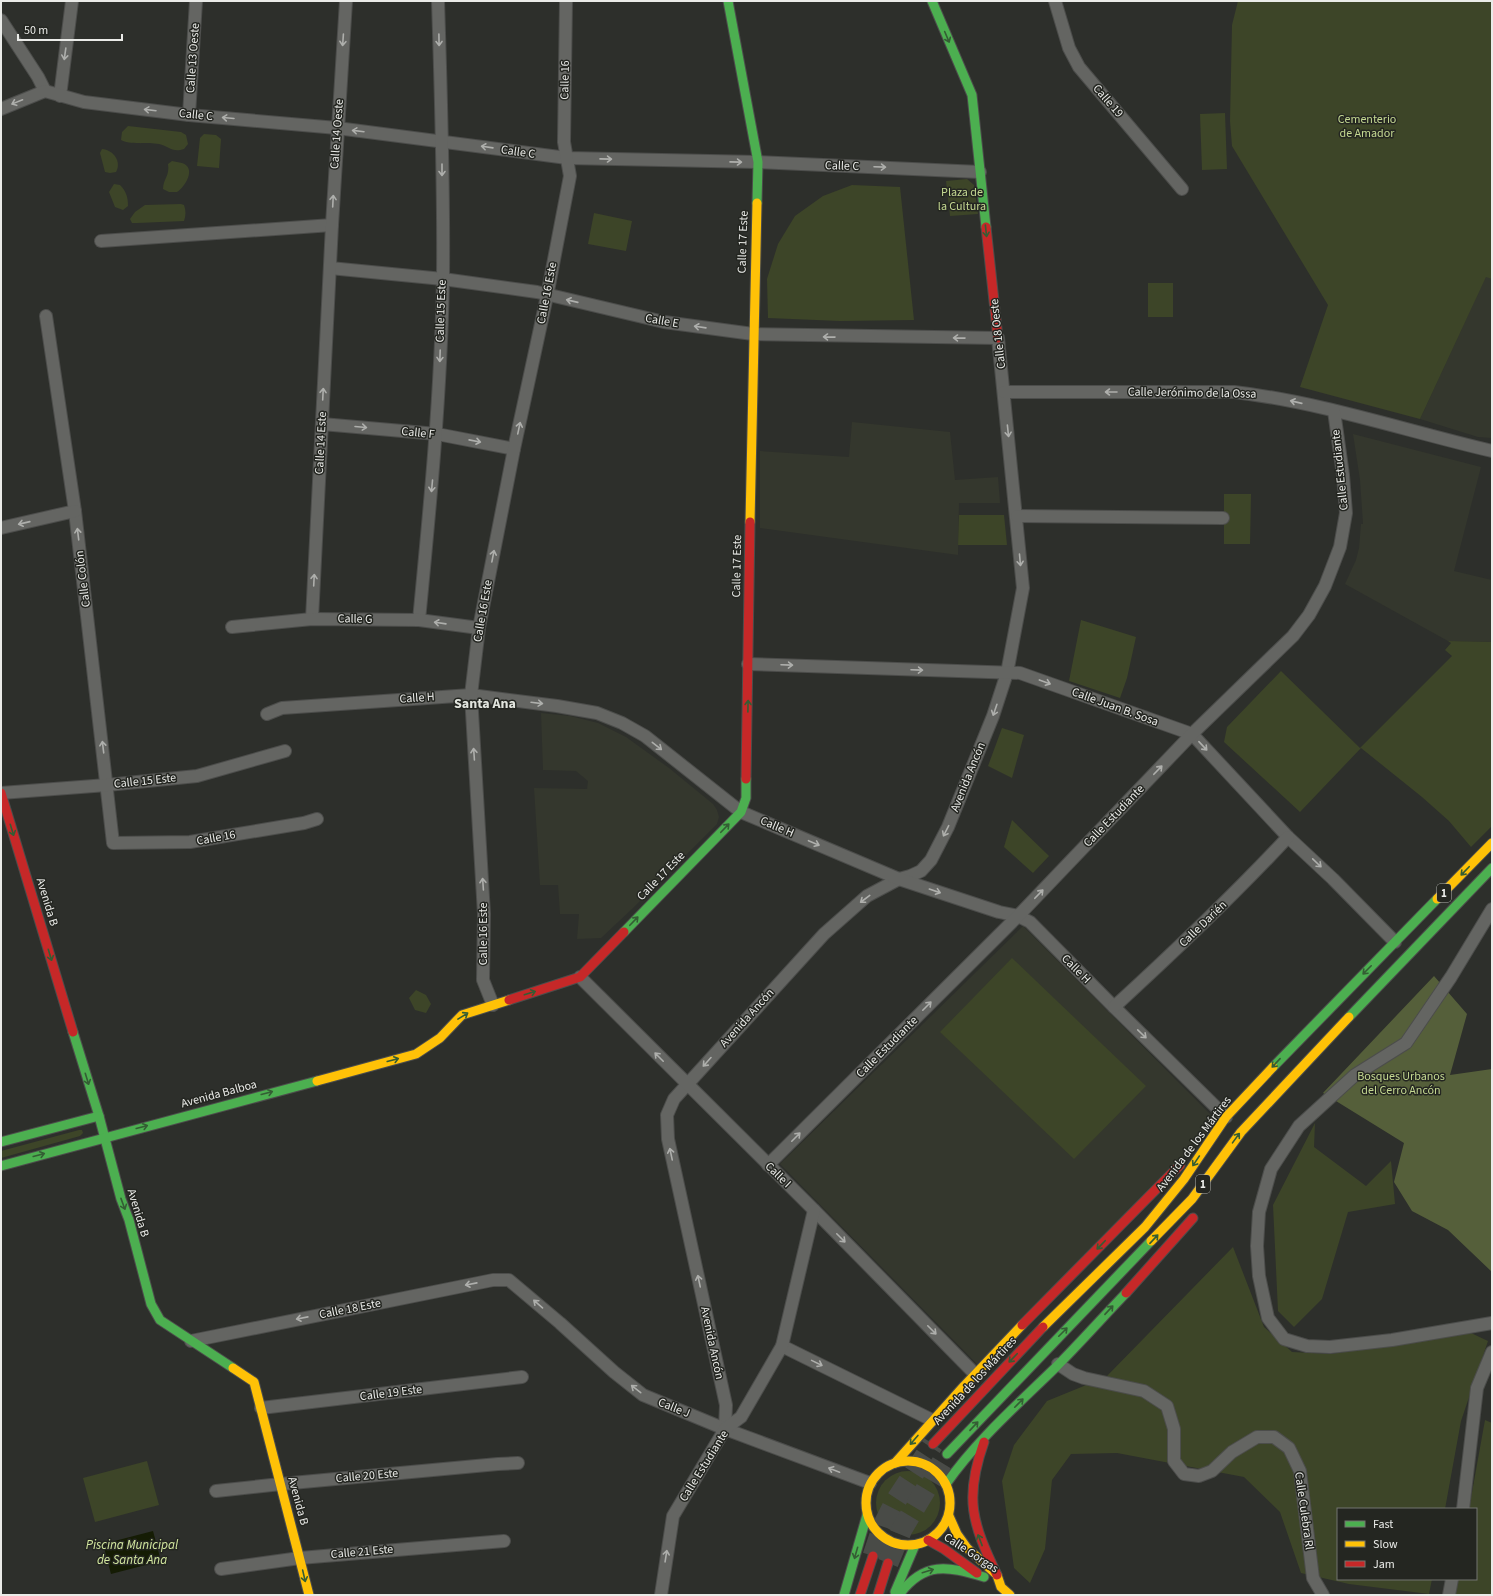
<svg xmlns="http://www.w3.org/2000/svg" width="1493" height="1596" font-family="'Source Sans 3',sans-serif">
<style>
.built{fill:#34372d}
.green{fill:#3d4528}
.forest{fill:#555f3a}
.water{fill:#151c04}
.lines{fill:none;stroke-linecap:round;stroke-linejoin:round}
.highway-tunnel{stroke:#494b47;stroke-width:21;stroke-dasharray:21 10;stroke-linecap:butt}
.street-casing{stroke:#4c4d4b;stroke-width:14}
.fast-casing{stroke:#4c4d4b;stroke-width:11}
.slow-casing{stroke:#4c4d4b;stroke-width:11}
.jam-casing{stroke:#4c4d4b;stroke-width:11}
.street{stroke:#646562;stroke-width:12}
.fast{stroke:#4caf50;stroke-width:9}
.slow{stroke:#ffc107;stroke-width:9}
.jam{stroke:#c62828;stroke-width:9}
.oneway{stroke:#345d34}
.oneway2{stroke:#aeafac}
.labels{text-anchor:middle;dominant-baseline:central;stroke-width:3;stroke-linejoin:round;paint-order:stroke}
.shield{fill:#242621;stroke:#afb0ac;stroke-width:1}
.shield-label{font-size:11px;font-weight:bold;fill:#eaebe8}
.street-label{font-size:12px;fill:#eaebe8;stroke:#242621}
.park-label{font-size:12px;fill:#c5d992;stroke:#242621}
.water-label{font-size:13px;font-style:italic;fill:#d3e7a0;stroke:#242621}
.quarter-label{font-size:14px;font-weight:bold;fill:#e2e5de;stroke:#242621}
</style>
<rect width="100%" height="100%" fill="#2d2f2b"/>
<g class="built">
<polygon points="1486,276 1492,279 1492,438 1478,437 1420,419"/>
<polygon points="852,422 950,432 955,480 998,477 1000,503 959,503 958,555 760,528 760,451 849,457"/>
<polygon points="1353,434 1481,467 1454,571 1492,580 1492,642 1448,641 1345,584 1356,560 1359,548 1361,524 1363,524 1360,480"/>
<polygon points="541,713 570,716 598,723 626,737 669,768 713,804 717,810 719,817 717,824 633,908 601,938 577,939 579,914 560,914 558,885 540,885 534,788 587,789 588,781 576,771 543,770"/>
<polygon points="1023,926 1218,1122 977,1364 780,1164"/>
</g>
<g class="green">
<polygon points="1238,1 1492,1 1492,279 1486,277 1420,419 1300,387 1328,305 1232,146 1230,121 1232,25"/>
<polygon points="1225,113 1227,169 1202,170 1200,114"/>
<path d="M128,126l53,6 5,3 2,9 -4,5c-12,4 -15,-3 -25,-5 -11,-2 -30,1 -38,-4l1,-8z"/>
<polygon points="204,134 216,135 221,139 219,168 197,166 200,138"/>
<path d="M102,149c11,1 20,12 14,23l-6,1 -5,-1 -5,-19z"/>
<path d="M172,161c3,1 7,1 10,2 15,5 3,24 -5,29h-8l-6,-3c0,-10 7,-13 5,-25z"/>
<polygon points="967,179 974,185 978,214 950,216 946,181"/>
<path d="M114,184l6,1c6,6 8,12 8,21l-5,4 -8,-3 -6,-15z"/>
<polygon points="852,185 900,187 914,320 840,321 768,318 767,279 778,244 795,216 823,196"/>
<path d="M181,204l3,1c2,6 2,10 0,16l-47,2h-5l-2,-4 5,-7 10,-7z"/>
<polygon points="594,213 632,221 626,251 588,244"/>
<rect x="1148" y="283" width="25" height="34"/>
<polygon points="1224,494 1251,494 1250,544 1224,544"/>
<polygon points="959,515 1004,515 1007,545 958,545"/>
<polygon points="1081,620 1136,637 1127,678 1120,698 1069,681"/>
<polygon points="1448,641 1492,642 1492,826 1471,847 1449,821 1422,797 1361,748 1300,812 1224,742 1227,727 1281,671 1360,748 1452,656 1445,650 1451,643"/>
<polygon points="1002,728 1024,735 1012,778 988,766"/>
<polygon points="1012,820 1049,856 1033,873 1004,847"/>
<polygon points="1012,958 1146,1086 1074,1159 940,1032"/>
<polygon points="416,990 426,995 431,1004 426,1013 415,1010 409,998"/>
<polygon points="1315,1123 1314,1147 1366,1186 1391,1161 1395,1204 1348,1212 1322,1299 1294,1327 1278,1311 1273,1205"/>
<polygon points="79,1130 82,1130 83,1133 80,1136 1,1158 1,1151"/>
<polygon points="1233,1247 1264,1327 1292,1352 1331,1354 1471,1333 1488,1341 1461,1421 1445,1509 1338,1509 1338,1579 1432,1579 1429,1594 1349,1584 1301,1573 1280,1512 1244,1477 1117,1453 1071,1454 1052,1480 1045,1549 1030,1583 1014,1568 1002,1481 1014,1445 1047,1401 1106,1377"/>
<polygon points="1485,1420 1492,1423 1492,1595 1454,1595 1456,1579 1476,1579 1476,1509 1469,1509"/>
<polygon points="147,1461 159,1505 95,1522 83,1478"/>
<circle cx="908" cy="1503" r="32"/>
</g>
<polygon class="forest" points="1434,976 1467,1014 1450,1075 1492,1069 1492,1272 1448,1230 1412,1211 1394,1182 1404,1143 1323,1093"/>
<polygon class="water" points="153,1531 161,1561 111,1574 103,1544"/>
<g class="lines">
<g class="highway-tunnel">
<polyline points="873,1556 883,1526 895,1502 933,1444"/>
<polyline points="888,1563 902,1529 947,1454"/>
</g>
<g class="street-casing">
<g id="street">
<polyline points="1055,1 1069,48 1079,67 1182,189"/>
<polyline points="1,20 38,77 45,91"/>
<polyline points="60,96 72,1"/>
<polyline points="1,109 45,91 84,102 189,115 337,128 567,158 758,162 980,172"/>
<polyline points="189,115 196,1"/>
<polyline points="101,241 332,225"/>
<polyline points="330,268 443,279 537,292 664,322 753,334 998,338 1023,588 1007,673 993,716 948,827 931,860 921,871 910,876 899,879 867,896 824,934 674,1099 667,1115 668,1139 726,1405 725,1429"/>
<polyline points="46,316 75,511 113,843 190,842 304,823 317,819"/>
<path d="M1004,392h230c87,10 172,39 258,59"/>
<polyline points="322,424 437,434 514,449"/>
<polyline points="1017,516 1223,518"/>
<polyline points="1,528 75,511"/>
<polyline points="312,619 332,225 346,1"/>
<path d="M419,620c11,-113 22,-227 24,-342 1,-92 -2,-185 -5,-277"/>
<polyline points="232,627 312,619 419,620 479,628"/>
<polyline points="748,664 1020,673 1192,734 1288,837 1333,879 1395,942"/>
<polyline points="267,714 282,708 471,695 557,706 597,713 622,723 645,736 741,812 899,879 999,912 1018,916 1030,922 1114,1007 1226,1117"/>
<polyline points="1,793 107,785 197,776 285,751"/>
<polyline points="1492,909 1451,977 1406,1043 1355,1075 1299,1126 1271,1169 1259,1212 1257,1246 1259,1276 1268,1318 1284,1339 1307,1346 1330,1347 1392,1340 1492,1323"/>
<polyline points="580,977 814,1210 975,1374"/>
<polyline points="493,1005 483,980 484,914 471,695 479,628 514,449 547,296 570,176 564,142 566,1"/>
<path d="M1114,1007c60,-55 119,-111 174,-170"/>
<polyline points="768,1165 1018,916 1192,734 1293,636 1309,615 1325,586 1340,547 1346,513 1343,475 1334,411"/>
<polyline points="191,1341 493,1280 509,1280 560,1323 614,1372 643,1395 725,1429 870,1483"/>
<polyline points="782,1346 932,1420"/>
<polyline points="1058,1364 1073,1374 1084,1378 1144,1391 1167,1406 1174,1429 1174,1461 1184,1474 1199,1476 1212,1471 1232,1452 1257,1437 1274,1437 1289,1448 1300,1471 1313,1578 1323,1595"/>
<polyline points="261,1408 522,1377"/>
<polyline points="216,1491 281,1484 498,1464 518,1463"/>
<polyline points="1463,1509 1477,1388 1492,1352"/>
<polyline points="221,1569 300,1558 504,1541"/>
<polyline points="661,1595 673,1516 725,1429 741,1417 782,1346 814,1210"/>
<polyline points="1449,1595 1452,1579"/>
</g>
</g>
<g class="fast-casing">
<g id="fast">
<polyline points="728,1 758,162 757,203"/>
<polyline points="932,1 972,95 986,227"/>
<polyline points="624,932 741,812 746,798 746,779"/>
<polyline points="1349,1017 1492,868"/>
<polyline points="73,1032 99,1116 121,1199 129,1220 151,1304 160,1320 233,1368"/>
<polyline points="1273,1067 1437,899"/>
<polyline points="1,1142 99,1116"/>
<polyline points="1,1166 317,1081"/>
<polyline points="947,1454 1151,1241"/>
<path d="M946,1484c31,-44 70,-78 109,-116 24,-24 47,-50 71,-75"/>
<polyline points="895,1592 915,1545"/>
<polyline points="844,1595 867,1515"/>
<path d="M899,1595c25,-34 48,-29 85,-18"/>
</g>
</g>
<g class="slow-casing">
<g id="slow">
<polyline points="750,522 757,203"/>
<polyline points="1437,899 1492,843"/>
<polyline points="317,1081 416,1054 440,1038 462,1015 509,1000"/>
<polyline points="1151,1241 1192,1199 1241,1132 1349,1017"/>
<polyline points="1043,1327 1145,1227 1184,1179 1226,1117 1273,1067"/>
<polyline points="233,1368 254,1382 309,1595"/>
<circle cx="908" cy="1503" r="42"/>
<polyline points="895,1463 964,1386 1022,1325"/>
<polyline points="949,1516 957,1534 967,1548 997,1575 1001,1587 1010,1595"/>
</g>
</g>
<g class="jam-casing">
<g id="jam">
<polyline points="986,227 998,338"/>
<polyline points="746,779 750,522"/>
<polyline points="1,793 73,1032"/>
<polyline points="509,1000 580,977 624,932"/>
<polyline points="1126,1293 1193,1218"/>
<polyline points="1022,1325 1180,1165"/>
<path d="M984,1442c-20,56 -12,81 13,133"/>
<polyline points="933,1444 1043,1327"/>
<polyline points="928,1540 944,1549 977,1573"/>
<polyline points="860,1595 873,1556"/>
<polyline points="878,1595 888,1563"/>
</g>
</g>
<use href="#street" class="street"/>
<use href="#fast" class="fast"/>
<use href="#slow" class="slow"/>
<use href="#jam" class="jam"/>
</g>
<defs><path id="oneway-shaft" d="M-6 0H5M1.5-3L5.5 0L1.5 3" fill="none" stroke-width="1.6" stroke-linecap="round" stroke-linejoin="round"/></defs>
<g class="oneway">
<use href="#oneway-shaft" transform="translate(947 37) rotate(67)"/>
<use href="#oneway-shaft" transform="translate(986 231) rotate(84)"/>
<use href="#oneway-shaft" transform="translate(748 706) rotate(-89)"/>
<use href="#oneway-shaft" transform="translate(725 828) rotate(-46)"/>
<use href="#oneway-shaft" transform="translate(12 830) rotate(73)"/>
<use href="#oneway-shaft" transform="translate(1465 871) rotate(134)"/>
<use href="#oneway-shaft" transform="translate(634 921) rotate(-46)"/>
<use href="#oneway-shaft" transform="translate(50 955) rotate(73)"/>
<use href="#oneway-shaft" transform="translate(1367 970) rotate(135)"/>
<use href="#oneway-shaft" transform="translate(530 993) rotate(-17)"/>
<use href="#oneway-shaft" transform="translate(463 1016) rotate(-32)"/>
<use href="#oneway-shaft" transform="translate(393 1060) rotate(-15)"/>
<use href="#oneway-shaft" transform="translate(1276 1063) rotate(133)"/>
<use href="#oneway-shaft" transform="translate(87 1079) rotate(73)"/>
<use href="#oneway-shaft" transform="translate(267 1093) rotate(-15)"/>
<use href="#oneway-shaft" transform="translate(142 1127) rotate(-15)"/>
<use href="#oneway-shaft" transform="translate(1236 1138) rotate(-54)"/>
<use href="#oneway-shaft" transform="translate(39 1155) rotate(-15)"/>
<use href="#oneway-shaft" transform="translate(1196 1161) rotate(124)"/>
<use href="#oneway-shaft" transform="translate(123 1204) rotate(70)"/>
<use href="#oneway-shaft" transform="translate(1154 1239) rotate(-47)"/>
<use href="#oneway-shaft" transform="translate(1101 1245) rotate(134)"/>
<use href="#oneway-shaft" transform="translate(1109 1310) rotate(-47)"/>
<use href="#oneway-shaft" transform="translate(1063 1332) rotate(-45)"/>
<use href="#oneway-shaft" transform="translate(1013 1358) rotate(134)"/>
<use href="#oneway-shaft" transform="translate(1019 1403) rotate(-45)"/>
<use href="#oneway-shaft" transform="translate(974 1426) rotate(-47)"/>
<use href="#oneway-shaft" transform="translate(914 1440) rotate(131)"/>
<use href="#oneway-shaft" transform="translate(980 1540) rotate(-111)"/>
<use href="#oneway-shaft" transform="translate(856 1553) rotate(106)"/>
<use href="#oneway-shaft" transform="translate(928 1571) rotate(-17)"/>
<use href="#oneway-shaft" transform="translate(304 1576) rotate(77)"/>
</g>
<g class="oneway2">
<use href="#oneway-shaft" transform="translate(343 40) rotate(94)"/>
<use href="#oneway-shaft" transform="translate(439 40) rotate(89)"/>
<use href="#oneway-shaft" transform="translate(65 54) rotate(98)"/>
<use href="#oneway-shaft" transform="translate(17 102) rotate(158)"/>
<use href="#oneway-shaft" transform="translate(150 110) rotate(-173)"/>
<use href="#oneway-shaft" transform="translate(228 118) rotate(-175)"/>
<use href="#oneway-shaft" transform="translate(358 131) rotate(-173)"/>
<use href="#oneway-shaft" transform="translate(487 147) rotate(-172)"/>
<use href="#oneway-shaft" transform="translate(606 159) rotate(1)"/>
<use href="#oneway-shaft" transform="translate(736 162) rotate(1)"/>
<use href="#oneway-shaft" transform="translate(880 167) rotate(2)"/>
<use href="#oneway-shaft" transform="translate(442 170) rotate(90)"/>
<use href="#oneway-shaft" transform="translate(333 201) rotate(-87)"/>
<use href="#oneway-shaft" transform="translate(572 301) rotate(-167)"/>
<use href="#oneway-shaft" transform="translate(700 327) rotate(-172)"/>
<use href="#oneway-shaft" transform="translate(829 337) rotate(-179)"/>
<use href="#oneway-shaft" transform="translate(959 338) rotate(-179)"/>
<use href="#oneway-shaft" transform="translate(440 356) rotate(92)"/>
<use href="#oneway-shaft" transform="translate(1111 392) rotate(180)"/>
<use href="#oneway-shaft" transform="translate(323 394) rotate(-87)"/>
<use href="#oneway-shaft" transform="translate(1296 402) rotate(-167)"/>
<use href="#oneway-shaft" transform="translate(361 427) rotate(5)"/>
<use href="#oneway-shaft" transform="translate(519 428) rotate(-78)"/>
<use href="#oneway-shaft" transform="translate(1008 431) rotate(84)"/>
<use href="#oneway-shaft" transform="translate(475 441) rotate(11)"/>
<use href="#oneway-shaft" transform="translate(432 486) rotate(95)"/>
<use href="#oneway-shaft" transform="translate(24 523) rotate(167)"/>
<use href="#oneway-shaft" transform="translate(78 534) rotate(-97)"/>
<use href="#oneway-shaft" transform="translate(493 556) rotate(-79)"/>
<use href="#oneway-shaft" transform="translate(1020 560) rotate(85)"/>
<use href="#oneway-shaft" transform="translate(314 580) rotate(-87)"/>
<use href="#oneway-shaft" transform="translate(440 623) rotate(-172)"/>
<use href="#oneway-shaft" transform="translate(787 665) rotate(2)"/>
<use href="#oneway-shaft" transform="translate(917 670) rotate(2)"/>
<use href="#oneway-shaft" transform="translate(1045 682) rotate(20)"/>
<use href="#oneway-shaft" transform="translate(537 703) rotate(7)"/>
<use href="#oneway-shaft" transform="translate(995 710) rotate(109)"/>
<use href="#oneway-shaft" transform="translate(657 746) rotate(38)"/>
<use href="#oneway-shaft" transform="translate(1203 746) rotate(47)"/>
<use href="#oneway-shaft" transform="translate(103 747) rotate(-97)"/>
<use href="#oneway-shaft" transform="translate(474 754) rotate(-94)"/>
<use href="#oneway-shaft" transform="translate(1158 770) rotate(-46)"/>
<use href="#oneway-shaft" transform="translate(946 831) rotate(117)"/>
<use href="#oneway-shaft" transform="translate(814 843) rotate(23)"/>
<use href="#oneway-shaft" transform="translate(1317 863) rotate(44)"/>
<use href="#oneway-shaft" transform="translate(483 884) rotate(-94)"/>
<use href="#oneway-shaft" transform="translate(935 891) rotate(19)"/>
<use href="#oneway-shaft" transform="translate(1039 894) rotate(-46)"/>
<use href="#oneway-shaft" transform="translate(865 899) rotate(143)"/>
<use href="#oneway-shaft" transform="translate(927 1006) rotate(-45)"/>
<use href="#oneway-shaft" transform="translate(1142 1034) rotate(44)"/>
<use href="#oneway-shaft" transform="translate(659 1057) rotate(-135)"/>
<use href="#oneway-shaft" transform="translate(707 1062) rotate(132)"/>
<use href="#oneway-shaft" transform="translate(796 1137) rotate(-45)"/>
<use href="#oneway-shaft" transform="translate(671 1154) rotate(-102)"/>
<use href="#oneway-shaft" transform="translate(841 1238) rotate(45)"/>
<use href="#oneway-shaft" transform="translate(699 1281) rotate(-102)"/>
<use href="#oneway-shaft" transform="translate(471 1284) rotate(169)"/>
<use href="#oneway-shaft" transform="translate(538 1304) rotate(-139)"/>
<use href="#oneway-shaft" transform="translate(302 1318) rotate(169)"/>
<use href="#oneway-shaft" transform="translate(932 1330) rotate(45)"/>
<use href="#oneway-shaft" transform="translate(817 1363) rotate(26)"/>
<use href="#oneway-shaft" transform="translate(636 1389) rotate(-142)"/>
<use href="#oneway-shaft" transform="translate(834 1470) rotate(-159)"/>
<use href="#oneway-shaft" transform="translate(666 1556) rotate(-81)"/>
</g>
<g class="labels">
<g class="shield">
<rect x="1437" y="884" width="14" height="18" rx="3"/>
<rect x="1196" y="1175" width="14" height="18" rx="3"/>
</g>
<g class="shield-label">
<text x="1444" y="893">1</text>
<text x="1203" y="1184">1</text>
</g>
<g class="street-label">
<text transform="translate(193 58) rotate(-86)">Calle 13 Oeste</text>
<text transform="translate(565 80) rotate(-89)">Calle 16</text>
<text transform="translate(1108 101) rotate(49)">Calle 19</text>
<text transform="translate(196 115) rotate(6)">Calle C</text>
<text transform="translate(337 134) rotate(-86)">Calle 14 Oeste</text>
<text transform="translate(518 152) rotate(8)">Calle C</text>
<text transform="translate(842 166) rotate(2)">Calle C</text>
<text transform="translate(743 242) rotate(-88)">Calle 17 Este</text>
<text transform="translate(547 293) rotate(-79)">Calle 16 Este</text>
<text transform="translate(441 311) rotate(-88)">Calle 15 Este</text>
<text transform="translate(662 321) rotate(10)">Calle E</text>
<text transform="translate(998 334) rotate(-96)">Calle 18 Oeste</text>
<text transform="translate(1192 393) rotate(1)">Calle Jerónimo de la Ossa</text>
<text transform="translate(418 433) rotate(6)">Calle F</text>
<text transform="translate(321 443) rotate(-87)">Calle 14 Este</text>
<text transform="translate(1340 470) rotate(-96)">Calle Estudiante</text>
<text transform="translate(737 566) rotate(-89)">Calle 17 Este</text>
<text transform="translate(83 579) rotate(-97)">Calle Colón</text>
<text transform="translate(483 611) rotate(-80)">Calle 16 Este</text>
<text transform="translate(355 619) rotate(1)">Calle G</text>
<text transform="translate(417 698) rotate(-4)">Calle H</text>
<text transform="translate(1115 707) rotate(20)">Calle Juan B. Sosa</text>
<text transform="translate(968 777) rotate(-68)">Avenida Ancón</text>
<text transform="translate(145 781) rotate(-6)">Calle 15 Este</text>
<text transform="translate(1114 816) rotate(-46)">Calle Estudiante</text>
<text transform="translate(777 827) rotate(23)">Calle H</text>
<text transform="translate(216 838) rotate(-10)">Calle 16</text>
<text transform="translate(661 876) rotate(-46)">Calle 17 Este</text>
<text transform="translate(47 902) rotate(73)">Avenida B</text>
<text transform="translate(1203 924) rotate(-44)">Calle Darién</text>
<text transform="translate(483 934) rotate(-90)">Calle 16 Este</text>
<text transform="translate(1076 969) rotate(45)">Calle H</text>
<text transform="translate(747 1018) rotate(-48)">Avenida Ancón</text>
<text transform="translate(887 1047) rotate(-45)">Calle Estudiante</text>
<text transform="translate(219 1094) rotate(-15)">Avenida Balboa</text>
<text transform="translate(1194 1144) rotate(-53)">Avenida de los Mártires</text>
<text transform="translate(778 1175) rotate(44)">Calle I</text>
<text transform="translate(138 1213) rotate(73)">Avenida B</text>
<text transform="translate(350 1309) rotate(-11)">Calle 18 Este</text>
<text transform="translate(712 1343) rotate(78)">Avenida Ancón</text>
<text transform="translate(975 1381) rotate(-47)">Avenida de los Mártires</text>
<text transform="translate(391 1393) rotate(-7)">Calle 19 Este</text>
<text transform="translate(674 1408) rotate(22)">Calle J</text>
<text transform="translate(704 1466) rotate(-58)">Calle Estudiante</text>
<text transform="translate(367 1476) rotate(-5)">Calle 20 Este</text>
<text transform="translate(298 1501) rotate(75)">Avenida B</text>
<text transform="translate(1304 1511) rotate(82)">Calle Culebra Rl</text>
<text transform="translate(362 1552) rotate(-5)">Calle 21 Este</text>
<text transform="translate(971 1553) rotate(33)">Calle Gorgas</text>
</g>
<g class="park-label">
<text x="1367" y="119">Cementerio<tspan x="1367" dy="14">de Amador</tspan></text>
<text x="962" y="192">Plaza de<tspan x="962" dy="14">la Cultura</tspan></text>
<text x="1401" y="1076">Bosques Urbanos<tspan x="1401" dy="14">del Cerro Ancón</tspan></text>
</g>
<g class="water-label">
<text x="132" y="1545">Piscina Municipal<tspan x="132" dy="15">de Santa Ana</tspan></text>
</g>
<g class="quarter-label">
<text x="485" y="704">Santa Ana</text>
</g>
</g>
<rect width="1493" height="1596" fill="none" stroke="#eaebe8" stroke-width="4"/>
<rect x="1337" y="1508" width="140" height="72" fill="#242621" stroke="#737571"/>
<rect x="1345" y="1521" width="20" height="6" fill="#4caf50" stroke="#737571"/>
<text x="1373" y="1528" font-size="12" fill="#eaebe8">Fast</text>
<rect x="1345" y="1541" width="20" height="6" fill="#ffc107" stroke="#737571"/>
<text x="1373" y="1548" font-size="12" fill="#eaebe8">Slow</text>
<rect x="1345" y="1561" width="20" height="6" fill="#c62828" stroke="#737571"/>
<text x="1373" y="1568" font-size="12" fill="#eaebe8">Jam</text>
<path d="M18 34v6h104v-6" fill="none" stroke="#eaebe8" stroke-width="2"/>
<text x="24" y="34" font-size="12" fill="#eaebe8" stroke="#242621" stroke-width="3" paint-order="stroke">50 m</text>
</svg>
